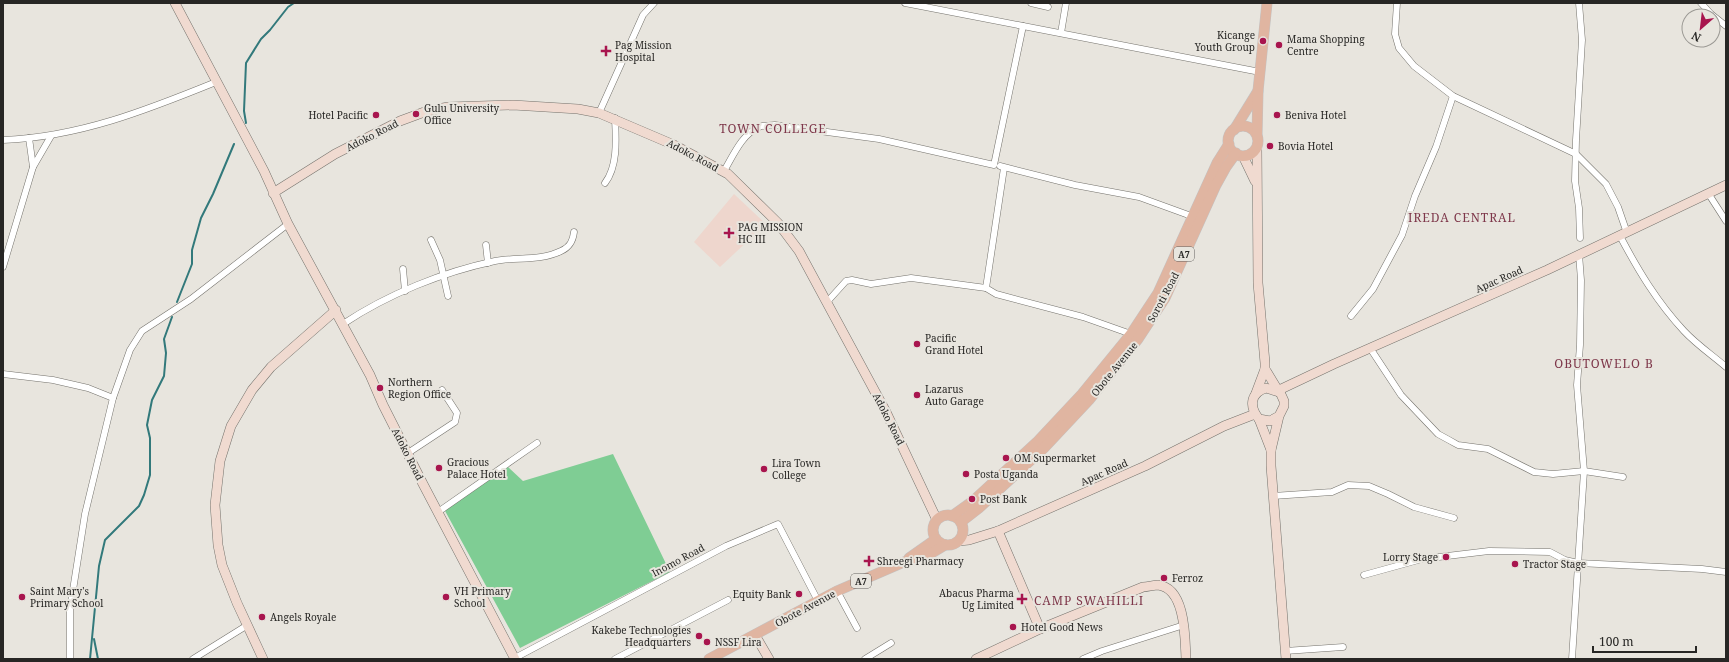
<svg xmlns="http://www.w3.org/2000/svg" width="1729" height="662" font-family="'Noto Serif',serif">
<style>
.medical{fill:#eed6cd}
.green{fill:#7fcd94}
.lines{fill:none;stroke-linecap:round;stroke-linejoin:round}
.stream{stroke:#32797b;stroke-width:2}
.street-casing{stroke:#74726c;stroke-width:7}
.secondary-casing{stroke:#74726c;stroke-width:10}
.primary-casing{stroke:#c3c2c2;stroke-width:11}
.street{stroke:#fff;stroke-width:6}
.secondary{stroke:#f0dad0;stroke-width:9}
.primary{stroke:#e0b5a1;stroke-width:10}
.poi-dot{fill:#a8154e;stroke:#e8e5de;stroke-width:1.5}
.labels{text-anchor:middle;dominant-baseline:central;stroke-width:4;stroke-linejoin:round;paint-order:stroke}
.shield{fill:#e8e5de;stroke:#615f5c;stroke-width:1}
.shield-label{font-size:9px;font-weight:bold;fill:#272624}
.poi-label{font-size:10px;fill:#272624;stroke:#e8e5de;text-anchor:start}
.street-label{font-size:10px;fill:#272624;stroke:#e8e5de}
.quarter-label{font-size:12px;letter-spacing:1px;fill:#7e374a;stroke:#e8e5de}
</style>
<rect width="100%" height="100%" fill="#e8e5de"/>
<polygon class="medical" points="734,194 766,224 720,267 694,242"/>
<polygon class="green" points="613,454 670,572 520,648 444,509 507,466 523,481"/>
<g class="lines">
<g class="stream">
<polyline points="246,123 244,111 246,63 261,39 270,30 288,7 294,3"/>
<polyline points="177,302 192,264 192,250 201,218 213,194 234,144"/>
<polyline points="94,639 98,659"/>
<polyline points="90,659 99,566 105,540 139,506 144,495 150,475 150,438 147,425 152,400 164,376 166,353 164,339 172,317"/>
</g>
<g class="street-casing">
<g id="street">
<polyline points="905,3 1260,72"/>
<polyline points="1031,3 1048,7"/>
<polyline points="1397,3 1395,34 1399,48 1414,66 1453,96 1576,154 1606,184 1618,207 1627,233"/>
<polyline points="1579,3 1582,40 1576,140 1575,181 1579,208 1580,238"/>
<polyline points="1701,3 1711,14 1726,26"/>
<polyline points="1061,33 1066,3"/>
<polyline points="599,113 643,15 654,3"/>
<path d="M3,140c76,-3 144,-30 213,-58"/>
<polyline points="1000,166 1075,185 1139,197 1194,217"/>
<polyline points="33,167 51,136"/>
<polyline points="1004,168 986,288 996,294 1083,317 1131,334"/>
<path d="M724,171c9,-15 18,-37 35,-44 4,-2 11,-1 16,-2l104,14 115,26 29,-139"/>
<path d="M605,183c13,-17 11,-44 10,-65"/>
<polyline points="1708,193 1726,221"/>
<path d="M1620,236c18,34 37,66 64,95 12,13 28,24 42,36"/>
<polyline points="431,240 440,260 448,296"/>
<polyline points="486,245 488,263"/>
<polyline points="3,267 33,167 29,138"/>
<polyline points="403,269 405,291"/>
<polyline points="827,302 846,281 852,280 871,284 911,278 986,288"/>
<polyline points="1351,316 1373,289 1402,235 1415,196 1436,147 1453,96"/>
<path d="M343,324c45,-30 100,-52 152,-63 22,-4 46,0 66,-10 9,-4 12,-10 13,-19"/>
<polyline points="1370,348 1401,395 1438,434 1449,440 1458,445 1488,449 1534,472 1553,474 1584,471 1623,477"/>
<polyline points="3,374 53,380 88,388 113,398"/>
<polyline points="408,453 455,422 457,413 442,390"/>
<polyline points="1273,496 1332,492 1348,485 1369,486 1388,494 1414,507 1454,518"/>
<polyline points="438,512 537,443"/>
<polyline points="1364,575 1422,559 1489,551 1550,552 1565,560 1578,563 1702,569 1726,572"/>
<polyline points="837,591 857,628"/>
<polyline points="1285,651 1343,647"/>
<polyline points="70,659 70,609 85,514 113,398 130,350 142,331 191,299 288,224"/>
<polyline points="193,659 246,626"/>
<polyline points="513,659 726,546 778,524 818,601"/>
<polyline points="615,659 728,600"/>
<polyline points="865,659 891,643"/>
<polyline points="1083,659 1102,651 1184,625"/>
<polyline points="1572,659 1584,471 1577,385 1580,345 1581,280 1579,254"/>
</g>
</g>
<g class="secondary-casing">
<g id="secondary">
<polyline points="175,3 264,171 288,224 370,375 383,405 423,484 515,659"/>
<polyline points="1257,147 1258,283 1265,363 1265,369 1279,392"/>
<polyline points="1243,156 1255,181"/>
<polyline points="273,193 335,154 400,121 427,111 448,107 513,105 578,109 599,113 674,145 728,174 778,223 799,251 886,412 937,520"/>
<polyline points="1279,390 1334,364 1547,270 1726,185"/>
<polyline points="1256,393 1265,369"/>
<path d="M1279,416l-9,5 -11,-2c-10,-12 -9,-26 7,-31l13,4v-2l5,11v5l-5,10 -8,34v16l15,193"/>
<polyline points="1259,419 1271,450"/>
<polyline points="998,531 1040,629"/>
<polyline points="959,541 969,540 998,531 1145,466 1224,426 1255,414"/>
<polyline points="755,635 769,659"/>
<polyline points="263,659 237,603 222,565 218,545 215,505 220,461 231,426 252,390 271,367 336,310"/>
<path d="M976,659l64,-30 103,-42c5,0 11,-2 15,-2 28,3 27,54 28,74"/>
</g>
</g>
<g class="primary-casing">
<g id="primary">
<circle cx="1243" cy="141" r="15"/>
<polyline points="1234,130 1258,91"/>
<polyline points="1257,135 1258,91 1267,3"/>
<circle cx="948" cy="530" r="15"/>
<polyline points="952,516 973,501 1038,441 1082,394 1131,334 1158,293 1217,163 1229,144"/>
<polyline points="961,522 979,508 1044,448 1089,400 1138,339 1165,298 1216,185 1226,167 1236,153"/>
<polyline points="909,558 936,539"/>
<polyline points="709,659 837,591 904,562 930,554 945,545"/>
</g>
</g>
<use href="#street" class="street"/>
<use href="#secondary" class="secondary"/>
<use href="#primary" class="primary"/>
</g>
<g class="poi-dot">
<circle cx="1263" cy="41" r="4"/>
<circle cx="1279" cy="45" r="4"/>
<path d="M604 45h4v4h4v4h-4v4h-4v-4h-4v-4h4z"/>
<circle cx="416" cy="114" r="4"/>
<circle cx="376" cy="115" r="4"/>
<circle cx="1277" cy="115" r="4"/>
<circle cx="1270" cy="146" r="4"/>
<path d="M727 227h4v4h4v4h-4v4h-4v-4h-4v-4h4z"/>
<circle cx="917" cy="344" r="4"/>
<circle cx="380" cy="388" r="4"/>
<circle cx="917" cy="395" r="4"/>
<circle cx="1006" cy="458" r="4"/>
<circle cx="439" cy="468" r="4"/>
<circle cx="764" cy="469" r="4"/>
<circle cx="966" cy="474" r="4"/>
<circle cx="972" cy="499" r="4"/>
<circle cx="1446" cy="557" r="4"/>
<path d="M867 555h4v4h4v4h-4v4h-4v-4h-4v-4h4z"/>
<circle cx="1515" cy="564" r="4"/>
<circle cx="1164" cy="578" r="4"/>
<circle cx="799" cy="594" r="4"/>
<circle cx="22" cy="597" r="4"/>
<circle cx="446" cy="597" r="4"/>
<path d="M1020 593h4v4h4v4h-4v4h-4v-4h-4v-4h4z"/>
<circle cx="262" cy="617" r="4"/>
<circle cx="1013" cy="627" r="4"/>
<circle cx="699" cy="636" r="4"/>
<circle cx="707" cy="642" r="4"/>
</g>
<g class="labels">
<g class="shield">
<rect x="1174" y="247" width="20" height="14" rx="3"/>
<rect x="851" y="574" width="20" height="14" rx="3"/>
</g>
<g class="shield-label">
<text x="1184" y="254">A7</text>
<text x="861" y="581">A7</text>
</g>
<g class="poi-label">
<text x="1255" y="35" text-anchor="end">Kicange<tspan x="1255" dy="12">Youth Group</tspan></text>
<text x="1287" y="39">Mama Shopping<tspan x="1287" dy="12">Centre</tspan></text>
<text x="615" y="45">Pag Mission<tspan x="615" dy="12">Hospital</tspan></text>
<text x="424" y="108">Gulu University<tspan x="424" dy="12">Office</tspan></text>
<text x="368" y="115" text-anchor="end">Hotel Pacific</text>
<text x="1285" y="115">Beniva Hotel</text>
<text x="1278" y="146">Bovia Hotel</text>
<text x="738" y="227">PAG MISSION<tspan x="738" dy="12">HC III</tspan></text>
<text x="925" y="338">Pacific<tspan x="925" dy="12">Grand Hotel</tspan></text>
<text x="388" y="382">Northern<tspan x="388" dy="12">Region Office</tspan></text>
<text x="925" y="389">Lazarus<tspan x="925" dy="12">Auto Garage</tspan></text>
<text x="1014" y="458">OM Supermarket</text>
<text x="447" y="462">Gracious<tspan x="447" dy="12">Palace Hotel</tspan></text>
<text x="772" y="463">Lira Town<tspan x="772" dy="12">College</tspan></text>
<text x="974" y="474">Posta Uganda</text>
<text x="980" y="499">Post Bank</text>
<text x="1438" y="557" text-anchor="end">Lorry Stage</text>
<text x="877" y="561">Shreegi Pharmacy</text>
<text x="1523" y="564">Tractor Stage</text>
<text x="1172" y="578">Ferroz</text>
<text x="30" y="591">Saint Mary's<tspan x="30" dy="12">Primary School</tspan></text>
<text x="454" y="591">VH Primary<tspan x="454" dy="12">School</tspan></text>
<text x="1014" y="593" text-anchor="end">Abacus Pharma<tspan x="1014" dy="12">Ug Limited</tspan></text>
<text x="791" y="594" text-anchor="end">Equity Bank</text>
<text x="270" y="617">Angels Royale</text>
<text x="1021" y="627">Hotel Good News</text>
<text x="691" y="630" text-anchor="end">Kakebe Technologies<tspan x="691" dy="12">Headquarters</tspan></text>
<text x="715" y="642">NSSF Lira</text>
</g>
<g class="street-label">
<text transform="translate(372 135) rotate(-27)">Adoko Road</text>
<text transform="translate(693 155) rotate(28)">Adoko Road</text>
<text transform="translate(1499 279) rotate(-24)">Apac Road</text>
<text transform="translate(1163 297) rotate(-62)">Soroti Road</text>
<text transform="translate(1114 369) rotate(-51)">Obote Avenue</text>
<text transform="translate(889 419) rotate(63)">Adoko Road</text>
<text transform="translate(408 454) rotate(63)">Adoko Road</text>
<text transform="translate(1104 472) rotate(-24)">Apac Road</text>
<text transform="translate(678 560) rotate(-28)">Inomo Road</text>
<text transform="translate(805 608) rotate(-28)">Obote Avenue</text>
</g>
<g class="quarter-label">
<text x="773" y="128">TOWN COLLEGE</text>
<text x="1462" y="217">IREDA CENTRAL</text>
<text x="1604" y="363">OBUTOWELO B</text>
<text x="1089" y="600">CAMP SWAHILLI</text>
</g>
</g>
<rect width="1729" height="662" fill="none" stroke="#272624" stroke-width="8"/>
<g transform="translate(1701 28) rotate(208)"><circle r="19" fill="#e8e5de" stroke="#9b9994"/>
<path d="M0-3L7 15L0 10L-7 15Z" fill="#a8154e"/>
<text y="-6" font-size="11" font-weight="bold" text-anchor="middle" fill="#272624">N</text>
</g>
<path d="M1593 646v6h103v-6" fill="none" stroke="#272624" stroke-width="2"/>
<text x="1599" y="646" font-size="12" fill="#272624" stroke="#e8e5de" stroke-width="3" paint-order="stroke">100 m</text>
</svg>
